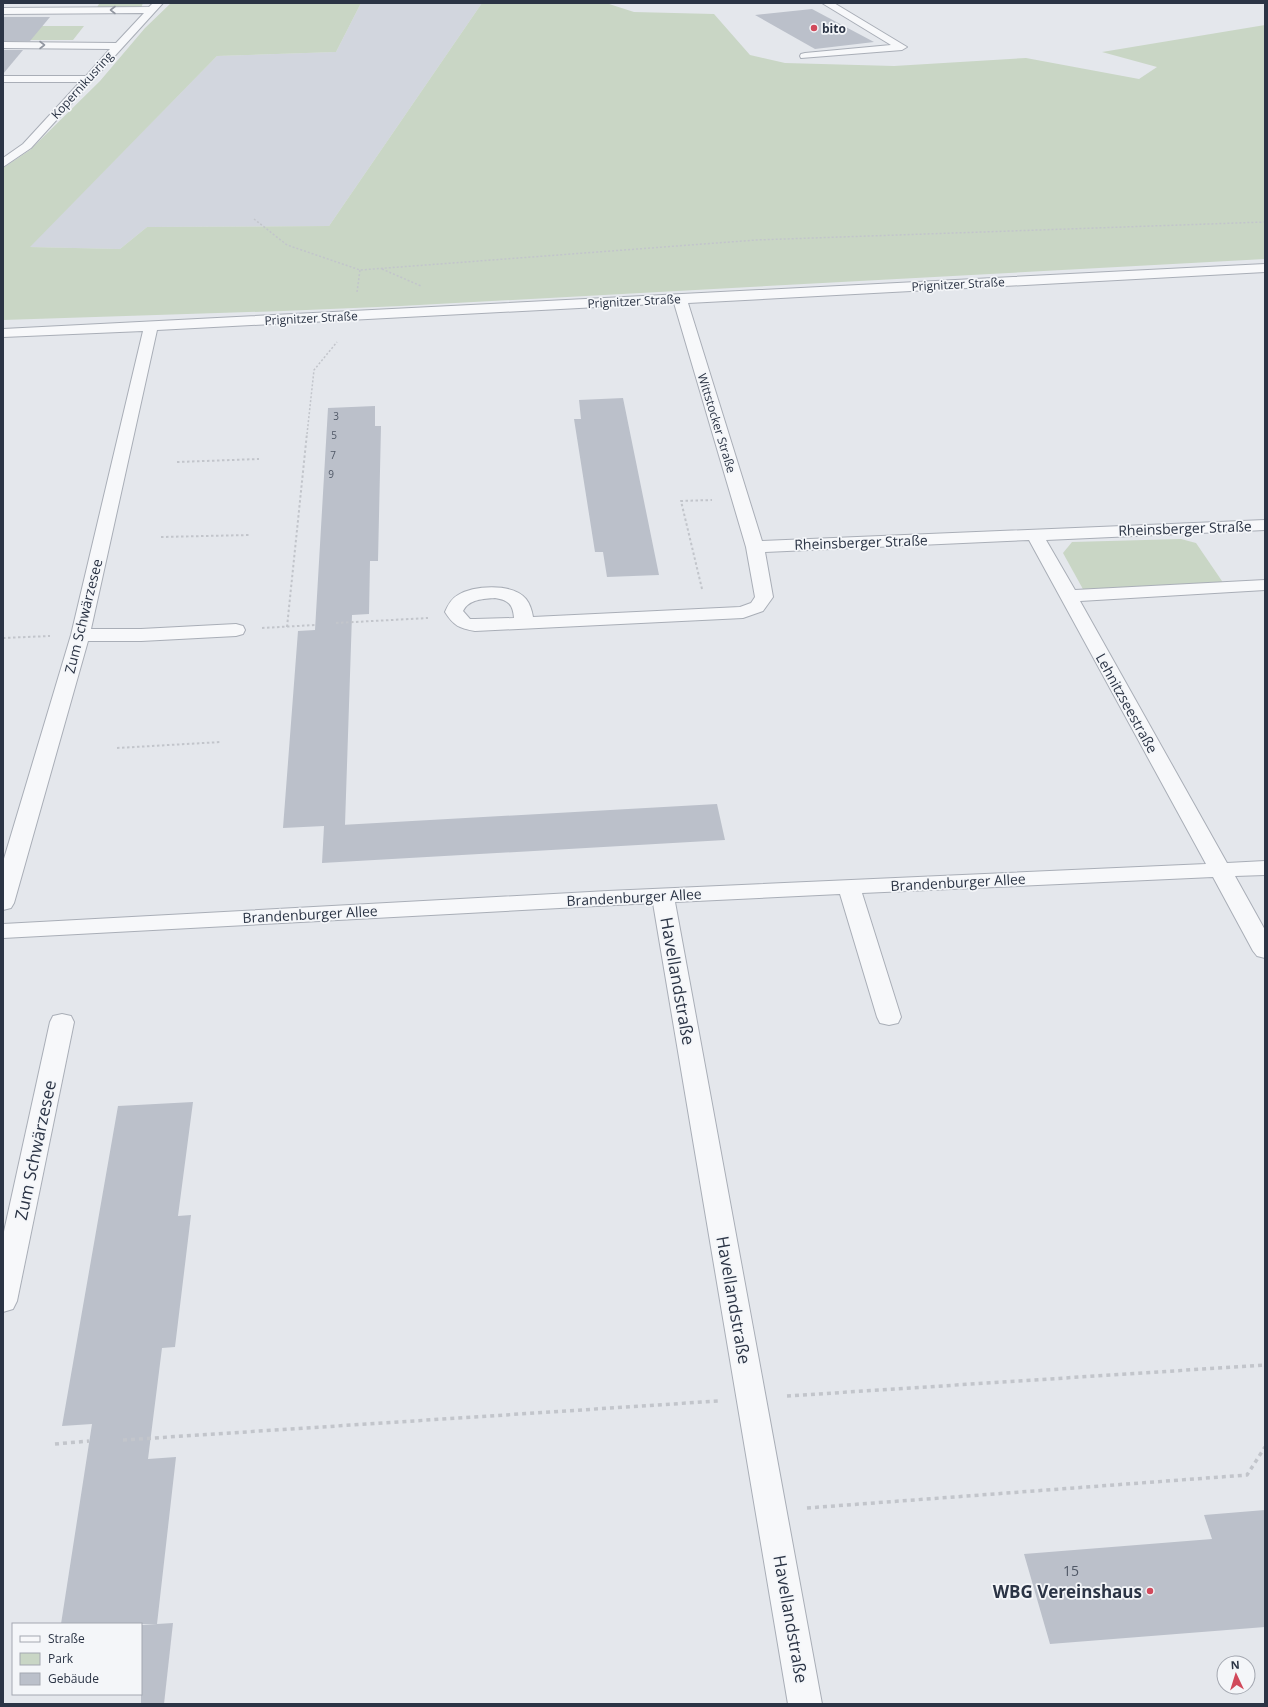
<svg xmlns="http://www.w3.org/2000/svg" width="1268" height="1707" font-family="'Open Sans',sans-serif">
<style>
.built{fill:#d2d6de}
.green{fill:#c9d6c5}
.building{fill:#bbc0ca}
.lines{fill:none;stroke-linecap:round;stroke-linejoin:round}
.minor-casing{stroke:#a9aeb7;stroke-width:2}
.path-far2{stroke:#c2c5cb;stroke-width:1.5;stroke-dasharray:2 2;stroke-linecap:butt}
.path-far1{stroke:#c2c5cb;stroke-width:2;stroke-dasharray:2.5 2.5;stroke-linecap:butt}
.path{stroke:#c2c5cb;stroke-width:3.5;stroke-dasharray:4 4;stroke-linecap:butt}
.minor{fill:#f7f8fa;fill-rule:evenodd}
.oneway{stroke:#9196a0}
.poi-dot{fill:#d1495b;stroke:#f4f6f9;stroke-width:1.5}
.labels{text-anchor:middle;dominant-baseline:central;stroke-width:3.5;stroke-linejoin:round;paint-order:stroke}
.far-number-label{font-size:10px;fill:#4f5766}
.far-poi-label{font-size:12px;font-weight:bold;fill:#2b3445;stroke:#f4f6f9;text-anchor:start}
.far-street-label{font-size:12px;fill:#2b3445;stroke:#f4f6f9}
.street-label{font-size:14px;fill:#2b3445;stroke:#f4f6f9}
.near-number-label{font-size:14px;fill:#4f5766}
.near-street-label{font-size:17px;fill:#2b3445;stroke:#f4f6f9}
.near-poi-label{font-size:17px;font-weight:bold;fill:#2b3445;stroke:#f4f6f9;text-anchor:end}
</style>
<rect width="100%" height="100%" fill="#e4e7ec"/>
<polygon class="built" points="361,3 482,3 329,226 147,227 120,249 29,247 217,56 336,52"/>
<g class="green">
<polygon points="3,3 143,3 141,8 96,9 99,4"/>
<polygon points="171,3 361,3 336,52 217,56 30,247 120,249 147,227 329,226 482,3 606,3 634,12 714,14 750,55 785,63 894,66 1026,58 1139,79 1157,67 1102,52 1265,25 1265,259 401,306 283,311 3,320 3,168 30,150 100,81 145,28"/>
<polygon points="20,26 84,26 73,40 8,40"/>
<polygon points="1181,539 1196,543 1224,584 1084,591 1063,553 1072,542"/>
</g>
<g class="building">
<polygon points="812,9 874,42 815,49 755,15"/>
<polygon points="3,17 50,17 30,41 3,41"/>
<polygon points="3,50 23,50 3,74"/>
<polygon points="623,398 659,575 607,577 603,552 595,552 574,419 581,419 579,400"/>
<polygon points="375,406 375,426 381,426 378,561 370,561 369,614 352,615 345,825 341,825 717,804 725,840 322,863 324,826 283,828 298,631 315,630 328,408"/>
<polygon points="193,1102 178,1216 191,1215 175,1347 162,1348 148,1459 176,1457 157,1624 61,1624 92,1424 62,1426 118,1106"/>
<polygon points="1265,1510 1265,1627 1050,1644 1024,1554 1212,1539 1204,1515"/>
<polygon points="173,1623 164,1704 141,1704 141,1625"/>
</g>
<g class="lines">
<g class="minor-casing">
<g id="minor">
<polygon points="153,3 163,3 31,148 3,167 3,158 23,144 80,82 3,82 3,76 86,76 110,49 3,48 3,42 116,43 144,13 3,14 3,8 149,7"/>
<polygon points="822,3 834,3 907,47 902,50 801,58 800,56 801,54 805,53 891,45"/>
<path d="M1265,264v8l-577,31 74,238 503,-21v10l-219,10 29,50 190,-10v10l-185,11 147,262 38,-2v14l-30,1 30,54v28l-8,-2 -4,-5 -40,-74 -351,16 39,124 -3,6 -9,2 -9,-2 -3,-6 -37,-123 -165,8 147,802h-34l-135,-801 -650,35v-14l605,-33 598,-27 -177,-324 -264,12 8,45 -10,14 -20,7 -268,13c-16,-3 -21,-5 -30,-19 3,-7 6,-13 13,-17 16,-10 55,-12 68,4 4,5 6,12 7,18l207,-10 11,-4 4,-6 -9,-50 -72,-244 -517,27 -66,299h50l95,-5 7,2 2,4 -2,4 -7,2 -95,5h-53l-74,262 -3,5 -8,2v-48l68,-227 72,-304 -140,6v-8zM495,598c13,2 18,6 19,20l-39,1h-5l-7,-8c6,-12 20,-12 32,-13z"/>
<polygon points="62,1014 71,1016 74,1022 17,1301 13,1309 3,1312 3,1236 50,1022 53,1016"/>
</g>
</g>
<g class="path-far2">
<polyline points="254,219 287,245 360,270 756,240 1265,222"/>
<polyline points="382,269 421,286"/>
<polyline points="357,292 360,270"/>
<polyline points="307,434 314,370 337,342"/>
</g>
<g class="path-far1">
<polyline points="177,462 259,459"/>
<polyline points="161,537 249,535"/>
<polyline points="702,589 681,501 712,500"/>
<polyline points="336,623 428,618"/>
<polyline points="287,627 307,433"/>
<polyline points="262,628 315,625"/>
<polyline points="3,638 50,636"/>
<polyline points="117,748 221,742"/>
</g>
<g class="path">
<polyline points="787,1396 1265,1365"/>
<polyline points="123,1440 718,1401"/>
<polyline points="55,1444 89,1441"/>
<polyline points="807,1508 1247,1475 1265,1447"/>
</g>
<use href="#minor" class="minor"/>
</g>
<defs><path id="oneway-chevron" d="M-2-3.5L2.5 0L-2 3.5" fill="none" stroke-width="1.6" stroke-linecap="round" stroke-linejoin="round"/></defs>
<g class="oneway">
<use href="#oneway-chevron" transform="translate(113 10) rotate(180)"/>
<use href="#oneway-chevron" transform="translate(42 45)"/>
</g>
<g class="poi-dot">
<circle cx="814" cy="28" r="4"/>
<circle cx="1150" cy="1591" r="4"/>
</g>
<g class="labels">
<g class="far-number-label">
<text x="336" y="416">3</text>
<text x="334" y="435">5</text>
<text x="333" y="455">7</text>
<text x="331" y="474">9</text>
</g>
<g class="far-poi-label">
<text x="822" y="28">bito</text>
</g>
<g class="far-street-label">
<text transform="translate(82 85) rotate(-48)">Kopernikusring</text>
<text transform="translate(958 284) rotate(-3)">Prignitzer Straße</text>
<text transform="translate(634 301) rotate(-3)">Prignitzer Straße</text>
<text transform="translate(311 318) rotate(-3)">Prignitzer Straße</text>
<text transform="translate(717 423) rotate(73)">Wittstocker Straße</text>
</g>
<g class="street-label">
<text transform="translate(1185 528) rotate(-2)">Rheinsberger Straße</text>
<text transform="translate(861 542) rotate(-2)">Rheinsberger Straße</text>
<text transform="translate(83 616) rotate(-76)">Zum Schwärzesee</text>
<text transform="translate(1127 703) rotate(61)">Lehnitzseestraße</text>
<text transform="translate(958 882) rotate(-3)">Brandenburger Allee</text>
<text transform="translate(634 897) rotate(-3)">Brandenburger Allee</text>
<text transform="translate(310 914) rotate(-3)">Brandenburger Allee</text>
</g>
<g class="near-number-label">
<text x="1071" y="1570">15</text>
</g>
<g class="near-street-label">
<text transform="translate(678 981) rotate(80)">Havellandstraße</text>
<text transform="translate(35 1150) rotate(-78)">Zum Schwärzesee</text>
<text transform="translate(734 1300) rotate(80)">Havellandstraße</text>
<text transform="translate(791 1619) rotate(80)">Havellandstraße</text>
</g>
<g class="near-poi-label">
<text x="1142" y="1591">WBG Vereinshaus</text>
</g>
</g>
<rect width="1268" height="1707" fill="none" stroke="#2b3445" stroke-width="8"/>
<rect x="12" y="1623" width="130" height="72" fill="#f4f6f9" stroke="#a4a8b1"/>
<rect x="20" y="1636" width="20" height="6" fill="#f7f8fa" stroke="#a4a8b1"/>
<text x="48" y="1643" font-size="12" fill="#2b3445">Straße</text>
<rect x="20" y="1653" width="20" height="12" fill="#c9d6c5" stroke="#a4a8b1"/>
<text x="48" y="1663" font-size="12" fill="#2b3445">Park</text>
<rect x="20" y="1673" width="20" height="12" fill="#bbc0ca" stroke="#a4a8b1"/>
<text x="48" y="1683" font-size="12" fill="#2b3445">Gebäude</text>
<g transform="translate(1236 1675) rotate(356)"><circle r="19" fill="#f4f6f9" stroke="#a4a8b1"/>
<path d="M0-3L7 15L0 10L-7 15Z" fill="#d1495b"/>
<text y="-6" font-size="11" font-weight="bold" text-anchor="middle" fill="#2b3445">N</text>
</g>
</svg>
